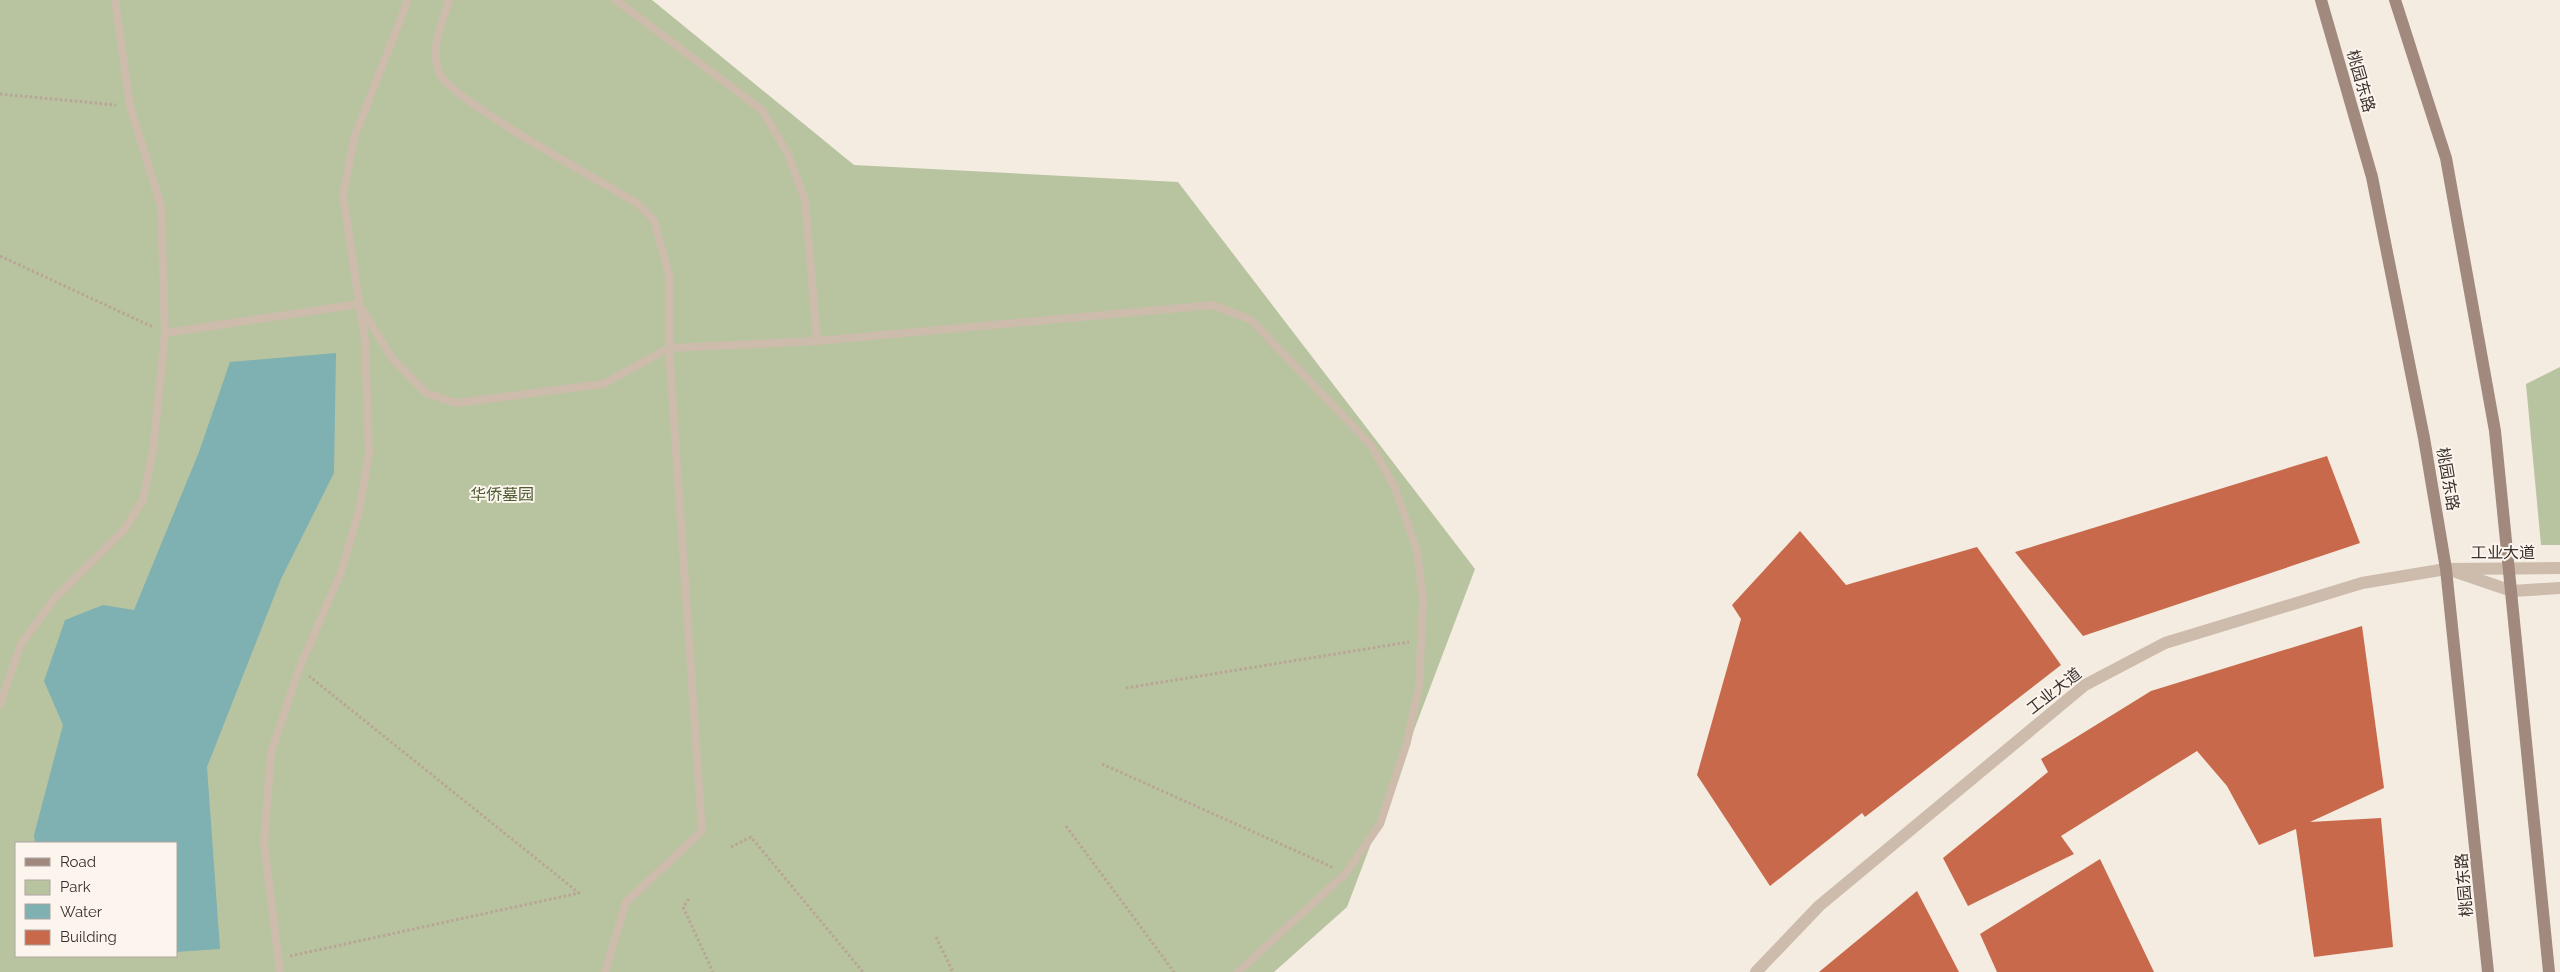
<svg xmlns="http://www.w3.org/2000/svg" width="2560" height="972" font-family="Raleway,'Noto Sans SC',sans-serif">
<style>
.green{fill:#b8c4a0;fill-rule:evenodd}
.water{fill:#7fb0b2}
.building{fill:#c8694b}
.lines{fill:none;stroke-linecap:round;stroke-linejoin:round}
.path{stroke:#b9a596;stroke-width:3;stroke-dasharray:2.5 2.5;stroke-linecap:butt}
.service{stroke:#cdbbac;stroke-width:8}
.tertiary{stroke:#cdbbac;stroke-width:12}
.secondary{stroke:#a18a7d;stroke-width:12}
.labels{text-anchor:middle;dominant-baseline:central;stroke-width:4;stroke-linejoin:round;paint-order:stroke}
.street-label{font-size:16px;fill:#3b302b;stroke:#fbf5ee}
.park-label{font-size:16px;fill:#4a5a2e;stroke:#fbf5ee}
</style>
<rect width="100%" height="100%" fill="#f4ebe1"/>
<g class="green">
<path d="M0,0h652l202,165 324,17 297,387 -128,338 -73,65h-1274zM16,843h160v113h-160z"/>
<polygon points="2560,367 2560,545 2541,545 2526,384"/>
</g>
<polygon class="water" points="336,353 334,473 281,579 207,767 220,949 176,952 176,843 35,843 34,835 63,725 44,681 65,620 103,605 134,610 199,452 230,362"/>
<g class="building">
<polygon points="2327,456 2360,543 2083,636 2015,552"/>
<polygon points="1800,531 1846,585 1977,547 2061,665 1865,817 1862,813 1770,886 1697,775 1741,619 1732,605"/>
<polygon points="2362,626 2384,788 2310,822 2381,818 2393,947 2314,957 2296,829 2259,845 2227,786 2197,751 2061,836 2074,854 1968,906 1943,858 2048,772 2041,759 2151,691"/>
<polygon points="2100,859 2154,972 1997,972 1980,934"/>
<polygon points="1917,891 1959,972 1819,972"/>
</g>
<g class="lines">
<g class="path">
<polyline points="0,94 116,105"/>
<polyline points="0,256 153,327"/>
<polyline points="1126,688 1409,642"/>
<polyline points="1102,764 1334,868"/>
<polyline points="1066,826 1174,972"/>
<polyline points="731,847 751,837 863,972"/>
<polyline points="689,899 683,907 713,972"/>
<polyline points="936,937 953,972"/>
<polyline points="290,956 579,893 309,676"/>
</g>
<g class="service">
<path d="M449,0c-7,23 -20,50 -9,74 11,26 164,109 197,129l17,17 15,55v73l33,483 -76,71 -21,70"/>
<polyline points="616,0 762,110 788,154 805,200 817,341"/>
<polyline points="165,333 359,304 392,358 426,393 456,403 603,384 669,348 817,341 1213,305 1251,320 1371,445 1395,488 1417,551 1423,600 1419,687 1407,742 1380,824 1346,873 1238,972"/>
<polyline points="0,704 21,644 54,599 124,530 143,500 153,450 165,333 161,206 130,106 115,0"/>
<polyline points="280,972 264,843 271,753 299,669 341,572 359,511 369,453 365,341 343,195 354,138 408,0"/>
</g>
<g class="tertiary">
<polyline points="2456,572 2512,591 2560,588"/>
<polyline points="1756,972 1819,906 2085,685 2165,643 2362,583 2446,569 2560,568"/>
</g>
<g class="secondary">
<polyline points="2321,0 2372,177 2424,438 2446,569 2488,972"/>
<polyline points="2395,0 2446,158 2495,431 2549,972"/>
</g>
</g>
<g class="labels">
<g class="street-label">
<text transform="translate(2361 81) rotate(74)">桃园东路</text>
<text transform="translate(2448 479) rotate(80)">桃园东路</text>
<text x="2503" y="552">工业大道</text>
<text transform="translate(2054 691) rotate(-38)">工业大道</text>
<text transform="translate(2464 885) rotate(-95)">桃园东路</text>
</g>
<g class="park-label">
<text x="502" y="494">华侨墓园</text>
</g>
</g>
<rect x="15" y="842" width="162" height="115" fill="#fbf5ee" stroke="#aea6a0"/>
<rect x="25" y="858" width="25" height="8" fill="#a18a7d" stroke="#aea6a0"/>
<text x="60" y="867" font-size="15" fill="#3b302b">Road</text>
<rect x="25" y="880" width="25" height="15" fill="#b8c4a0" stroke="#aea6a0"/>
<text x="60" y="892" font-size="15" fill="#3b302b">Park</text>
<rect x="25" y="904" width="25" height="15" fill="#7fb0b2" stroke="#aea6a0"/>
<text x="60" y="917" font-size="15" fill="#3b302b">Water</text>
<rect x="25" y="930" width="25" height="15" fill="#c8694b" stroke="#aea6a0"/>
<text x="60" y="942" font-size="15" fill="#3b302b">Building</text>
</svg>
